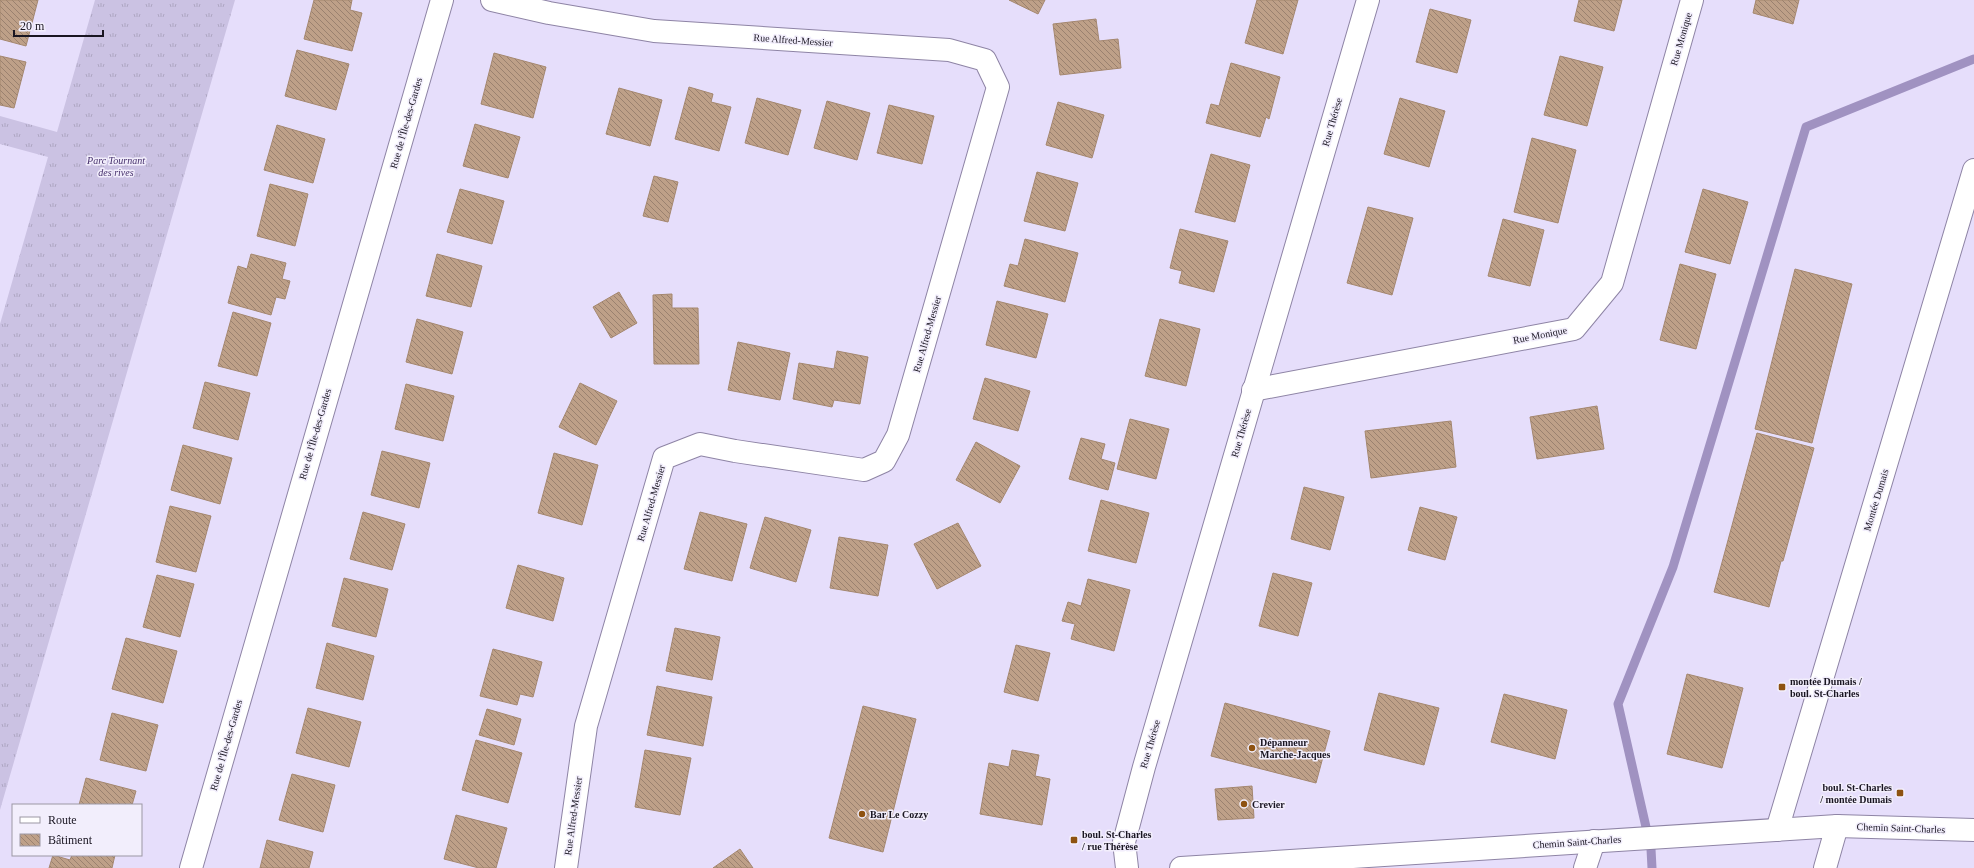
<svg xmlns="http://www.w3.org/2000/svg" width="1974" height="868" font-family="'Times New Roman',serif">
<style>
.grass{fill:url(#grass-tufts)}
.lines{fill:none;stroke-linecap:round;stroke-linejoin:round}
.stream{stroke:#a092c1;stroke-width:9}
.building{fill:url(#building-back-hatch);stroke:#a4876f}
.street-casing{stroke:#8e84a5;stroke-width:24}
.secondary-casing{stroke:#8e84a5;stroke-width:24}
.street{stroke:#fff;stroke-width:22}
.secondary{stroke:#fff;stroke-width:22}
.poi-dot{fill:#8e5211;stroke:#f2eefc;stroke-width:1.5}
.labels{text-anchor:middle;dominant-baseline:central;stroke-width:3;stroke-linejoin:round;paint-order:stroke}
.street-label{font-size:10px;fill:#191521;stroke:#f2eefc}
.park-label{font-size:10px;font-style:italic;fill:#452f6b;stroke:#f2eefc}
.poi-label{font-size:10px;font-weight:bold;fill:#191521;stroke:#f2eefc;text-anchor:start}
</style>
<defs>
<pattern id="grass-tufts" width="24" height="20" patternUnits="userSpaceOnUse"><rect width="24" height="20" fill="#cbc2e3"/><path d="M3 7l-1-3M5 7V3M7 7l1-3M15 17l-1-3M17 17v-4M19 17l1-3" fill="none" stroke="#aea6c2"/></pattern>
<pattern id="building-back-hatch" width="6" height="6" patternUnits="userSpaceOnUse"><rect width="6" height="6" fill="#bea088"/><path d="M-1 5l2 2M0 0l6 6M5-1l2 2" fill="none" stroke="#9a816f"/></pattern>
</defs>
<rect width="100%" height="100%" fill="#e6defb"/>
<polygon class="grass" points="95,0 235,0 0,810 0,324 48,157 0,144 0,116 57,132"/>
<g class="lines">
<polyline class="stream" points="1652,868 1651,849 1618,704 1673,567 1806,127 1974,59"/>
</g>
<g class="building">
<polygon points="0,0 38,0 26,46 0,39"/>
<polygon points="314,0 352,0 350,10 362,13 352,51 304,39"/>
<polygon points="1009,0 1045,0 1038,14"/>
<polygon points="1257,0 1298,0 1283,54 1245,43"/>
<polygon points="1579,0 1622,0 1614,31 1574,21"/>
<polygon points="1756,0 1799,0 1793,24 1753,13"/>
<polygon points="1430,9 1471,20 1457,73 1416,62"/>
<polygon points="1096,19 1099,41 1118,39 1121,68 1060,75 1053,24"/>
<polygon points="297,50 349,64 336,110 285,96"/>
<polygon points="494,53 546,67 533,118 481,104"/>
<polygon points="0,56 26,62 14,108 0,105"/>
<polygon points="1560,56 1603,67 1587,126 1544,115"/>
<polygon points="1231,63 1280,77 1269,119 1266,117 1260,137 1206,123 1211,104 1219,106"/>
<polygon points="689,87 713,94 711,102 731,107 719,151 675,139"/>
<polygon points="619,88 662,100 650,146 606,134"/>
<polygon points="757,98 801,110 788,155 745,143"/>
<polygon points="1400,98 1445,111 1429,167 1384,154"/>
<polygon points="827,101 870,113 857,160 814,148"/>
<polygon points="1058,102 1104,115 1092,158 1046,145"/>
<polygon points="889,105 934,116 922,164 877,153"/>
<polygon points="475,124 520,137 508,178 463,166"/>
<polygon points="277,125 325,139 313,183 264,170"/>
<polygon points="1532,138 1576,150 1558,223 1514,212"/>
<polygon points="1211,154 1250,165 1235,222 1195,212"/>
<polygon points="1037,172 1078,183 1065,231 1024,221"/>
<polygon points="654,176 678,182 668,222 643,216"/>
<polygon points="270,184 308,194 295,246 257,236"/>
<polygon points="460,189 504,201 492,244 447,232"/>
<polygon points="1703,189 1748,202 1730,264 1685,252"/>
<polygon points="1368,207 1413,218 1392,295 1347,283"/>
<polygon points="1503,219 1544,230 1530,286 1488,276"/>
<polygon points="1180,229 1228,241 1214,292 1179,283 1182,271 1170,268"/>
<polygon points="1025,239 1078,253 1065,302 1004,286 1010,264 1018,266"/>
<polygon points="251,254 286,263 282,279 290,281 285,299 276,297 271,315 228,303 238,266 247,269"/>
<polygon points="437,254 482,266 471,307 426,296"/>
<polygon points="1680,264 1716,274 1696,349 1660,340"/>
<polygon points="1795,269 1852,284 1812,443 1755,429"/>
<polygon points="619,292 637,323 611,338 593,307"/>
<polygon points="672,294 672,308 698,308 699,364 654,364 653,295"/>
<polygon points="997,301 1048,314 1036,358 986,345"/>
<polygon points="233,312 271,323 257,376 218,366"/>
<polygon points="417,319 463,332 452,374 406,362"/>
<polygon points="1160,319 1200,329 1186,386 1145,376"/>
<polygon points="738,342 790,353 780,400 728,390"/>
<polygon points="837,351 868,357 860,404 834,400 832,407 793,399 799,363 834,369"/>
<polygon points="985,378 1030,391 1018,431 973,419"/>
<polygon points="205,382 250,393 238,440 193,428"/>
<polygon points="580,383 617,401 596,445 559,427"/>
<polygon points="406,384 454,396 443,441 395,429"/>
<polygon points="1597,406 1604,449 1537,459 1530,417"/>
<polygon points="1130,419 1169,429 1156,479 1117,469"/>
<polygon points="1451,421 1456,467 1371,478 1365,431"/>
<polygon points="1757,433 1814,448 1783,561 1781,561 1769,607 1714,592"/>
<polygon points="1081,438 1105,444 1101,459 1115,463 1108,490 1069,479"/>
<polygon points="976,442 1020,466 1000,503 956,480"/>
<polygon points="183,445 232,458 220,504 171,490"/>
<polygon points="382,451 430,463 419,508 371,495"/>
<polygon points="554,453 598,465 582,525 538,513"/>
<polygon points="1304,487 1344,497 1330,550 1291,539"/>
<polygon points="1101,500 1149,513 1136,563 1088,551"/>
<polygon points="170,506 211,516 196,572 156,562"/>
<polygon points="1420,507 1457,517 1445,560 1408,550"/>
<polygon points="363,512 405,524 392,570 350,559"/>
<polygon points="700,512 747,524 732,581 684,569"/>
<polygon points="765,517 811,530 796,582 750,568"/>
<polygon points="958,523 981,566 937,589 914,544"/>
<polygon points="839,537 888,545 878,596 830,588"/>
<polygon points="518,565 564,578 553,621 506,608"/>
<polygon points="1273,573 1312,583 1298,636 1259,626"/>
<polygon points="157,575 194,584 180,637 143,627"/>
<polygon points="344,578 388,589 376,637 332,626"/>
<polygon points="1088,579 1130,590 1114,651 1071,639 1075,624 1062,621 1068,602 1081,606"/>
<polygon points="675,628 720,637 712,680 666,671"/>
<polygon points="126,638 177,651 163,703 112,689"/>
<polygon points="327,643 374,656 363,700 316,688"/>
<polygon points="1016,645 1050,653 1038,701 1004,692"/>
<polygon points="493,649 542,662 533,697 520,694 517,705 480,696"/>
<polygon points="1687,674 1743,688 1722,768 1667,754"/>
<polygon points="657,686 712,697 703,746 647,735"/>
<polygon points="1379,693 1439,708 1424,765 1364,750"/>
<polygon points="1504,694 1567,710 1555,759 1491,742"/>
<polygon points="1225,703 1330,731 1316,783 1211,756"/>
<polygon points="863,706 916,719 883,852 829,838"/>
<polygon points="308,708 361,722 349,767 296,753"/>
<polygon points="487,709 521,719 514,745 479,735"/>
<polygon points="112,713 158,725 146,771 100,760"/>
<polygon points="476,740 522,753 508,803 462,790"/>
<polygon points="645,750 691,758 680,815 635,807"/>
<polygon points="1012,750 1039,755 1035,776 1050,779 1042,825 980,814 989,763 1009,767"/>
<polygon points="292,774 335,785 323,832 279,820"/>
<polygon points="86,778 136,791 132,805 79,805"/>
<polygon points="1252,786 1254,818 1218,820 1215,789"/>
<polygon points="456,815 507,828 496,868 479,868 444,859"/>
<polygon points="267,840 313,852 309,868 260,868"/>
<polygon points="740,849 753,868 713,868"/>
<polygon points="53,855 70,860 72,855 115,855 112,868 49,868"/>
</g>
<g class="lines">
<g class="street-casing">
<g id="street">
<polyline points="492,0 549,13 654,31 949,50 985,60 998,87 898,435 884,461 864,470 735,451 700,444 664,458 586,726 566,868"/>
<polyline points="1253,390 1574,329 1612,283 1692,0"/>
<polyline points="191,868 442,0"/>
<polyline points="1127,868 1124,842 1144,767 1368,0"/>
<polyline points="1585,868 1594,841"/>
<polyline points="1825,868 1837,826"/>
</g>
</g>
<g class="secondary-casing">
<g id="secondary">
<polyline points="1777,830 1974,170"/>
<polyline points="1181,868 1837,826 1974,830"/>
</g>
</g>
<use href="#street" class="street"/>
<use href="#secondary" class="secondary"/>
</g>
<g class="poi-dot">
<rect x="1778" y="683" width="8" height="8" rx="2"/>
<circle cx="1252" cy="748" r="4"/>
<rect x="1896" y="789" width="8" height="8" rx="2"/>
<circle cx="1244" cy="804" r="4"/>
<circle cx="862" cy="814" r="4"/>
<rect x="1070" y="836" width="8" height="8" rx="2"/>
</g>
<g class="labels">
<g class="street-label">
<text transform="translate(1681 39) rotate(-74)">Rue Monique</text>
<text transform="translate(793 40) rotate(4)">Rue Alfred-Messier</text>
<text transform="translate(1332 122) rotate(-74)">Rue Thérèse</text>
<text transform="translate(406 123) rotate(-74)">Rue de l'Île-des-Gardes</text>
<text transform="translate(927 334) rotate(-74)">Rue Alfred-Messier</text>
<text transform="translate(1540 335) rotate(-11)">Rue Monique</text>
<text transform="translate(1241 433) rotate(-74)">Rue Thérèse</text>
<text transform="translate(315 434) rotate(-74)">Rue de l'Île-des-Gardes</text>
<text transform="translate(1876 500) rotate(-73)">Montée Dumais</text>
<text transform="translate(651 503) rotate(-74)">Rue Alfred-Messier</text>
<text transform="translate(1150 744) rotate(-74)">Rue Thérèse</text>
<text transform="translate(226 745) rotate(-74)">Rue de l'Île-des-Gardes</text>
<text transform="translate(573 816) rotate(-82)">Rue Alfred-Messier</text>
<text transform="translate(1901 828) rotate(2)">Chemin Saint-Charles</text>
<text transform="translate(1577 842) rotate(-4)">Chemin Saint-Charles</text>
</g>
<g class="park-label">
<text x="116" y="160">Parc Tournant<tspan x="116" dy="12">des rives</tspan></text>
</g>
<g class="poi-label">
<text x="1790" y="681">montée Dumais /<tspan x="1790" dy="12">boul. St-Charles</tspan></text>
<text x="1260" y="742">Dépanneur<tspan x="1260" dy="12">Marche-Jacques</tspan></text>
<text x="1892" y="787" text-anchor="end">boul. St-Charles<tspan x="1892" dy="12">/ montée Dumais</tspan></text>
<text x="1252" y="804">Crevier</text>
<text x="870" y="814">Bar Le Cozzy</text>
<text x="1082" y="834">boul. St-Charles<tspan x="1082" dy="12">/ rue Thérèse</tspan></text>
</g>
</g>
<rect x="12" y="804" width="130" height="52" fill="#f2eefc" stroke="#9b97a4"/>
<rect x="20" y="817" width="20" height="6" fill="#ffffff" stroke="#9b97a4"/>
<text x="48" y="824" font-size="12" fill="#191521">Route</text>
<rect x="20" y="834" width="20" height="12" fill="url(#building-back-hatch)" stroke="#9b97a4"/>
<text x="48" y="844" font-size="12" fill="#191521">Bâtiment</text>
<path d="M14 30v6h89v-6" fill="none" stroke="#191521" stroke-width="2"/>
<text x="20" y="30" font-size="12" fill="#191521" stroke="#f2eefc" stroke-width="3" paint-order="stroke">20 m</text>
</svg>
